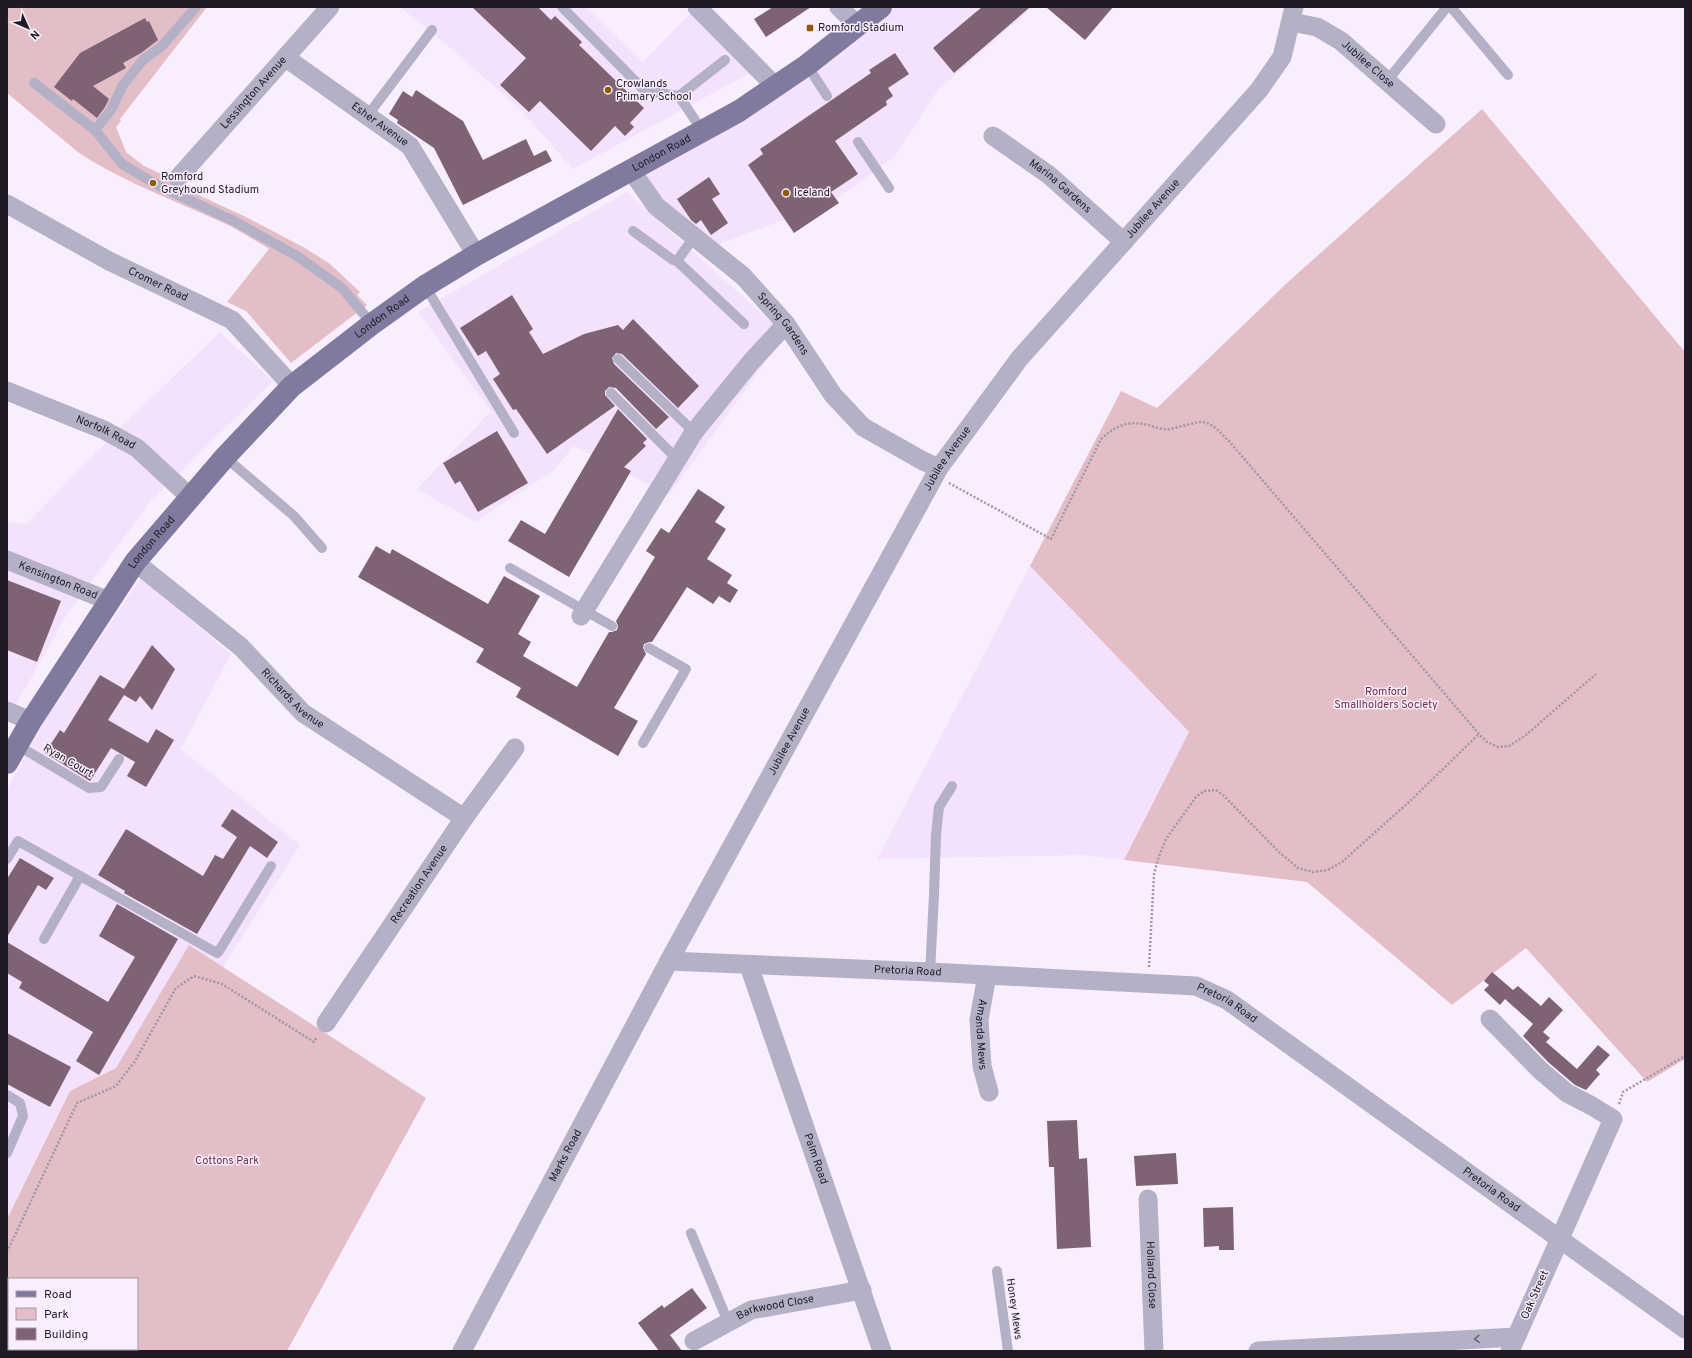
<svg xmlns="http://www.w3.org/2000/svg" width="1692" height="1358" font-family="Overpass,sans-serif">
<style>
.built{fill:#f4e1fc}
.green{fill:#e4bec7;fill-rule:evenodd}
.building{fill:#7d6374}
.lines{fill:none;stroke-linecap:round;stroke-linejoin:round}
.path{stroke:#a097a4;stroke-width:2.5;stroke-dasharray:2 2;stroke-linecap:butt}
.lane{stroke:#b4b1c6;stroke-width:10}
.street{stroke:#b4b1c6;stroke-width:19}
.primary{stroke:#807a9f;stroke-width:22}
.oneway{stroke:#6a6675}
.poi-dot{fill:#8d5c07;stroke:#f9eefe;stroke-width:1.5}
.labels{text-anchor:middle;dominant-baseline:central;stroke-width:3;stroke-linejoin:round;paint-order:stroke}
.poi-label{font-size:11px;fill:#211a24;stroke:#f9eefe;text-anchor:start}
.street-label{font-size:11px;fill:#211a24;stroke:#f9eefe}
.park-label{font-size:11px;fill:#712f44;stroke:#f9eefe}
</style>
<rect width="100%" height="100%" fill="#f9eefe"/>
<g class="built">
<polygon points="400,7 586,7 643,62 691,13 752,72 573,169 520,109 447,45"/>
<polygon points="881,7 1033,7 937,91 895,156 834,201 709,248 631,170"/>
<polygon points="627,192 772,323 778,345 669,495 574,446 553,471 475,522 417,489 491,411 418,312"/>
<polygon points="220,332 273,381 150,502 64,619 7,721 7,522 26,524 122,426"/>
<polygon points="1030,566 1189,733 1124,860 1082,855 877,859"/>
<polygon points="141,578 231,654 181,749 300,845 223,967 189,946 116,1068 70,1091 7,1219 7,790 44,721"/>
</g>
<g class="green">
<path d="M7,7h200l-87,112 1,2 -5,6 10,25 18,14 22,10 -2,3 82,38 59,31 25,16 30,28 -3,3 10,10 -76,58 -45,-52 -19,-9 42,-53c-13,-8 -26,-16 -39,-23 -51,-24 -103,-42 -151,-73l-72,-60z"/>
<polygon points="1482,109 1685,352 1685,1059 1647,1082 1526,948 1452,1005 1307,882 1124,860 1189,732 1030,566 1121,391 1157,408 1288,282"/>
<path d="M189,945l237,153 -139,253h-280v-132l63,-128 46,-23zM9,1279h128v70h-128z"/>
</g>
<g class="building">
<polygon points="472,7 538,7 551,20 555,16 582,42 579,45 644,108 630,123 634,127 625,136 615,126 591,151 540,101 529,112 500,85 526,58"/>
<polygon points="773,7 811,7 766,37 754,19"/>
<polygon points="982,7 1030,7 954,73 933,48"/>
<polygon points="1046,7 1113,7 1085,40"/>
<polygon points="145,18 147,22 149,21 158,40 141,53 123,63 126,68 93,86 109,99 105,107 97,118 73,99 72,101 54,87 80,53"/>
<polygon points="895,53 909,74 888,88 893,96 886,101 887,105 835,141 858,174 831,192 839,203 794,233 748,165 763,154 760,149 871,73 869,70"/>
<polygon points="416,90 463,121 483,160 526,139 534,156 546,150 552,161 463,205 434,148 397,123 398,120 389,114 403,91 412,97"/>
<polygon points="709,177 720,194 712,199 728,223 711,235 701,220 696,224 691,220 677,199"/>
<polygon points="512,295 533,329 529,332 543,354 584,334 618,325 623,330 633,319 699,386 678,408 622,354 616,353 612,358 614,364 669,417 656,429 616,388 609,387 605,391 605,395 615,406 547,454 516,409 513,410 493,379 500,374 486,351 478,356 460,328"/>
<polygon points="618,409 647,439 643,443 646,446 624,467 631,471 569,577 508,541 521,520 545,534"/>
<polygon points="497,431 528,483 478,512 460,481 455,484 443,463"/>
<polygon points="698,489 725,507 715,522 726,529 707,559 732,575 727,583 738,590 730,603 719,596 713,604 687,587 652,642 649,642 644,644 643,648 646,654 614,708 638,721 618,756 516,697 521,688 476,662 484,649 358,577 376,546 390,554 392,549 488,604 504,576 540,596 518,634 531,642 523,656 577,687 609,632 612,632 617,630 618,626 616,621 655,557 646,551 661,528 669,533"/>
<polygon points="7,580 61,601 37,662 7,650"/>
<polygon points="152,645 175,669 152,710 140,696 136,702 124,695 108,720 148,743 156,729 174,740 146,787 127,776 135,762 111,748 90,781 45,753 60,730 64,733 100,675 124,689"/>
<polygon points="232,809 278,842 267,858 250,846 197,934 124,893 125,891 98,875 126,829 203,876 215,855 223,859 237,837 221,826"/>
<polygon points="20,858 54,878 46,890 38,885 7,937 7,879"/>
<polygon points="117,904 178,939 99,1075 76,1061 93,1032 19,988 22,982 7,973 7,942 108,1002 135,957 99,936"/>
<polygon points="1492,972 1513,990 1518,986 1541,1006 1549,997 1563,1010 1543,1032 1550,1038 1546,1042 1577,1069 1598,1045 1610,1055 1596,1070 1600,1074 1586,1090 1575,1085 1548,1062 1523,1036 1533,1024 1505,999 1500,1005 1484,990 1489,985 1484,981"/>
<polygon points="7,1033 71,1067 50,1107 7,1084"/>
<polygon points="1077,1120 1079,1159 1087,1158 1091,1247 1057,1249 1054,1167 1049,1167 1047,1121"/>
<polygon points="1176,1153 1178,1184 1136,1186 1134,1156"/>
<polygon points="1233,1207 1234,1250 1219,1250 1219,1246 1204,1247 1203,1208"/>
<polygon points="692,1288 707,1308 670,1335 682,1351 659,1351 638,1323 662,1305 664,1308"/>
</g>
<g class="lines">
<g class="path">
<path d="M949,483l102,56 50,-100c14,-13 27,-19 47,-14 7,2 14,5 22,4 7,-1 28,-8 32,-7 12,1 19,12 27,19l250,293 8,8 11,5 11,-1 17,-11 70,-61"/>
<polyline points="1149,967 1154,874 1159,856 1166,839 1196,797 1204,791 1216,790 1224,796 1280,853 1298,868 1313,872 1328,870 1342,862 1410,801 1479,734"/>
<polyline points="1619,1104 1623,1092 1685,1056"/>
<polyline points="7,1252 77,1103 116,1086 135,1061 176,988 194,976 222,984 314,1042 317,1037"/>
</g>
<g class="lane">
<polyline points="562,7 645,91 679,96"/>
<polyline points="1451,7 1508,75"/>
<polyline points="807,65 827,96"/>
<polyline points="1387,81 1447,7"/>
<polyline points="34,83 95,130 122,164 159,186 234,221 297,256 342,288 372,324"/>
<polyline points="368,115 432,30"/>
<polyline points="95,130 111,110 123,85 143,60 162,46 196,7"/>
<polyline points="703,132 679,96 725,60"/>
<polyline points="858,142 889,188"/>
<polyline points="633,231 673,260 677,261 694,237"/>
<polyline points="677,261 744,324"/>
<polyline points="425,286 514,433"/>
<polyline points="618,359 694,432"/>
<polyline points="611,393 677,459"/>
<polyline points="225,457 294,516 322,548"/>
<polyline points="510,568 612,626"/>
<polyline points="643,743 686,669 649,648"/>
<polyline points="17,745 89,788 101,787 119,759"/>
<polyline points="7,859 18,841 217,953 219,951 271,866"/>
<polyline points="44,939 80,876"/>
<polyline points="930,972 934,895 936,835 939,807 952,786"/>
<polyline points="7,1095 20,1103 23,1116 7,1153"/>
<polyline points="691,1233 728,1322"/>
<polyline points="997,1271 1008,1351"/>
</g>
<g class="street">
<polyline points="697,7 776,87"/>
<polyline points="839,7 858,26"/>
<path id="s1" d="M1291,22l26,5 24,14 95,83"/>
<path id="s2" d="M286,58l124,88 66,109"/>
<path id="s3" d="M993,136l56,39 75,67"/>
<path id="s4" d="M631,170l25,36 87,70 43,48 47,71 30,32 60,34 16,7"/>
<path id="s5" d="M178,178l152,-171"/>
<path id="s6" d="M7,204l102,57 123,59 60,66"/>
<path id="s7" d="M7,391l97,39 33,18 53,49"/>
<path id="s8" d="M7,560l102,41"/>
<path id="s9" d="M135,562l106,85 62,66 161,105"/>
<polyline points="581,616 694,432 751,362 786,324"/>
<polyline points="7,711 31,721"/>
<path id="s10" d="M669,961l261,11 266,14 31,14 458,329"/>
<path id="s11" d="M749,966l133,385"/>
<path id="s12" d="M987,975l-8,45 3,46 7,26"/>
<polyline points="1490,1019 1540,1070 1567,1093 1592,1106 1613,1119 1510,1351"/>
<path id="s13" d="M326,1023l138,-205 51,-70"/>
<path id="s14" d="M1148,1199l6,152"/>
<path id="s15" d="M694,1341l57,-31 111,-20"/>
<path id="s16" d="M462,1351l207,-390 270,-493 80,-109 240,-269 23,-33 12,-50"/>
<polyline points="1258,1351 1516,1337"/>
</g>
<path class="primary" id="s17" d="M7,763l24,-42 104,-159 90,-105 67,-71 80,-62 53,-38 51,-31 263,-144 68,-46 74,-58"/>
</g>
<defs><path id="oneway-chevron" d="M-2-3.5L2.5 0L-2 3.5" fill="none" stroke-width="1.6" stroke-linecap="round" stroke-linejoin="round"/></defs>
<use class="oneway" href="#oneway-chevron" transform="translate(1477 1339) rotate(177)"/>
<g class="poi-dot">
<rect x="806" y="24" width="8" height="8" rx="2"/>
<circle cx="608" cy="90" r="4"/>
<circle cx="153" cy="183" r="4"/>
<circle cx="786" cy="193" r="4"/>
</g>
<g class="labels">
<g class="poi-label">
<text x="818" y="28">Romford Stadium</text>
<text x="616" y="84">Crowlands<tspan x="616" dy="13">Primary School</tspan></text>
<text x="161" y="177">Romford<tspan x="161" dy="13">Greyhound Stadium</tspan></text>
<text x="794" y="193">Iceland</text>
</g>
<g class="street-label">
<text stroke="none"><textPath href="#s1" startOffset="90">Jubilee Close</textPath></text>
<text stroke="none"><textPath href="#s5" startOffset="114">Lessington Avenue</textPath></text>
<text stroke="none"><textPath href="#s2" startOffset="115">Esher Avenue</textPath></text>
<text stroke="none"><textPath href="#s17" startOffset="912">London Road</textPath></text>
<text stroke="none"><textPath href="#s3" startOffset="84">Marina Gardens</textPath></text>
<text stroke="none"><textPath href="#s16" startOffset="1340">Jubilee Avenue</textPath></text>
<text stroke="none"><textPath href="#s6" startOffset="171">Cromer Road</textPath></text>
<text stroke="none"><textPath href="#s17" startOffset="588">London Road</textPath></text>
<text stroke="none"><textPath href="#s4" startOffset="218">Spring Gardens</textPath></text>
<text stroke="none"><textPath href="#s7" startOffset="107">Norfolk Road</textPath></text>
<text stroke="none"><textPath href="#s16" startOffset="1016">Jubilee Avenue</textPath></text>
<text stroke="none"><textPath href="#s17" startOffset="264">London Road</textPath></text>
<text stroke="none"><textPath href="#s8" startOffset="55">Kensington Road</textPath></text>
<text stroke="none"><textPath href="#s9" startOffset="209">Richards Avenue</textPath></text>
<text stroke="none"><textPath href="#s16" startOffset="692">Jubilee Avenue</textPath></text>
<text transform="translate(68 761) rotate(30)">Ryan Court</text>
<text stroke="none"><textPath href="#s13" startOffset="167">Recreation Avenue</textPath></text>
<text stroke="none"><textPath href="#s10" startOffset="239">Pretoria Road</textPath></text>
<text stroke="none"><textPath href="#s10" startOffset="563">Pretoria Road</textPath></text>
<text stroke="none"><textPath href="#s12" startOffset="60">Amanda Mews</textPath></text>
<text stroke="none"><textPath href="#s16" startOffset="221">Marks Road</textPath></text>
<text stroke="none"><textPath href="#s11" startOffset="204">Palm Road</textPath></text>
<text stroke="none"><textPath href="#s10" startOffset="887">Pretoria Road</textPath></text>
<text stroke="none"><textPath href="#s14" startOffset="76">Holland Close</textPath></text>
<text transform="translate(1535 1295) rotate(-66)">Oak Street</text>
<text stroke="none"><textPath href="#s15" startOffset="89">Barkwood Close</textPath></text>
<text transform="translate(1014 1309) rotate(82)">Honey Mews</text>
</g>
<g class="park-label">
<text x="1386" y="692">Romford<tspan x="1386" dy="13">Smallholders Society</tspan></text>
<text x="227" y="1161">Cottons Park</text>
</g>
</g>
<rect width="1692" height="1358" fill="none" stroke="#211a24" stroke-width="16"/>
<rect x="8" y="1278" width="130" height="72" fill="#f9eefe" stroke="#a399a7"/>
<rect x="16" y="1291" width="20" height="6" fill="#807a9f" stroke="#a399a7"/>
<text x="44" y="1298" font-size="12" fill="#211a24">Road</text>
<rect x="16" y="1308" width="20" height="12" fill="#e4bec7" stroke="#a399a7"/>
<text x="44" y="1318" font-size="12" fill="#211a24">Park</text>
<rect x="16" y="1328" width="20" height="12" fill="#7d6374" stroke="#a399a7"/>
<text x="44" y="1338" font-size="12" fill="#211a24">Building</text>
<g transform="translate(28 28) rotate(135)" stroke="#f9eefe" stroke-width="3" paint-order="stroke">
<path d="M0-3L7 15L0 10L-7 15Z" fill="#211a24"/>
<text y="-6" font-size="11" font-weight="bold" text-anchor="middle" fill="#211a24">N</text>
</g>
</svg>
